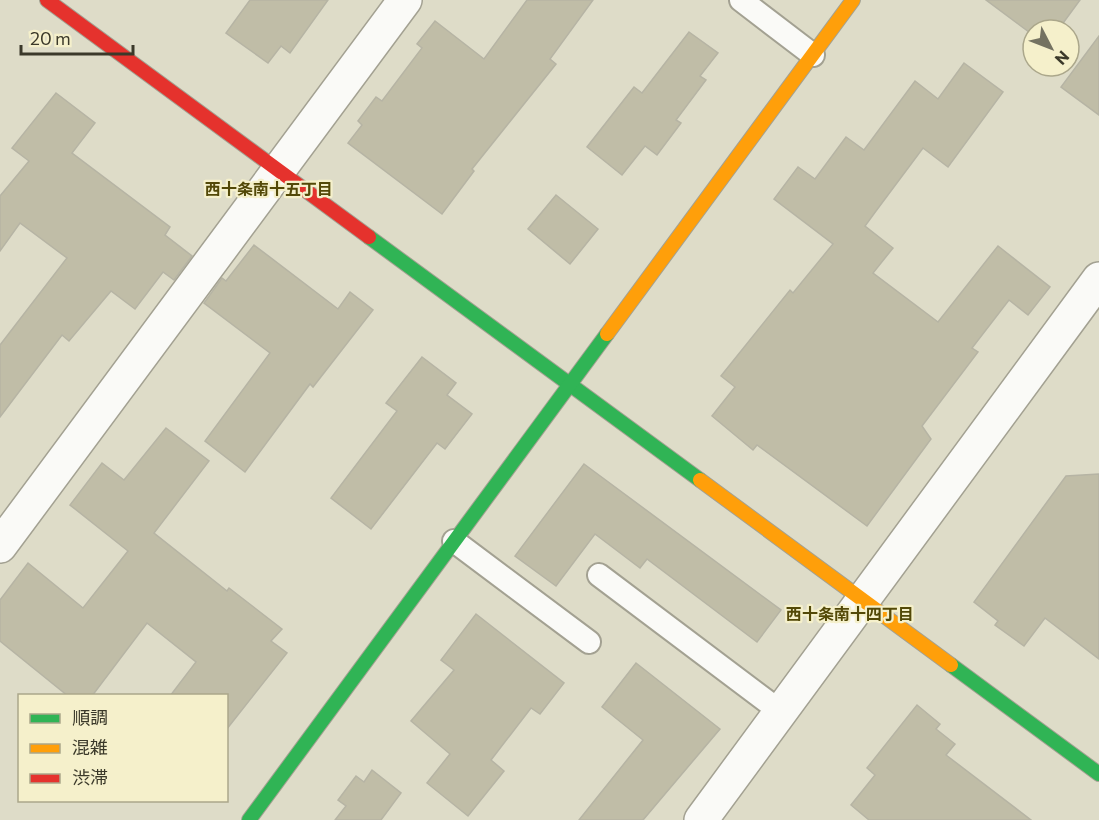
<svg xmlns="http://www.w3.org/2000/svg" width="1099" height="820" font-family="Commissioner,'Noto Sans JP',sans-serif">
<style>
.building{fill:#c0bda7;stroke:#b6b4a4;stroke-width:1.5}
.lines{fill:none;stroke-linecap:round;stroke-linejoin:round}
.lane-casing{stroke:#a3a192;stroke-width:26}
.street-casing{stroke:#a3a192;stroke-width:36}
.fast-casing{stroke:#a3a192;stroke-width:16}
.slow-casing{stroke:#a3a192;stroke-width:16}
.jam-casing{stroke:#a3a192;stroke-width:16}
.lane{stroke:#fafaf7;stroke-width:22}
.street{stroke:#fafaf7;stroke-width:33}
.fast{stroke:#30b455;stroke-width:14}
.slow{stroke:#ff9f0a;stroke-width:14}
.jam{stroke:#e5322d;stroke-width:14}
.labels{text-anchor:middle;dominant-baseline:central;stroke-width:4.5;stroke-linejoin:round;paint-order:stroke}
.neighbourhood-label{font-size:16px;font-weight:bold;fill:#534908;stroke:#f5f0cb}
</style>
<rect width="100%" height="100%" fill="#dedcc8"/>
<g class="building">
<polygon points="250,0 328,0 290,53 281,46 268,63 226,33"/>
<polygon points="527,0 593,0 550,59 556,64 472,169 474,171 442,214 348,143 362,125 358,121 376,97 382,101 422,48 417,44 435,21 484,59"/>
<polygon points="986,0 1080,0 1058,30 1033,30 1033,35"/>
<polygon points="689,32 718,53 700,76 706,80 676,120 681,123 657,155 645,146 622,175 587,147 634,87 642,93"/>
<polygon points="1099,36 1099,115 1061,87"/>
<polygon points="964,63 1003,92 948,167 923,148 876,211 865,226 893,248 873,273 938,322 998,246 1050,287 1028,315 1009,300 972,348 978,352 922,426 931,439 867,526 757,445 753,450 712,416 735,387 721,376 790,290 793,293 833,244 774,199 798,167 815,179 846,137 864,150 915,81 938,99"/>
<polygon points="56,93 95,123 72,153 170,227 165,235 192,256 174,280 163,272 135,309 111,291 69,341 62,335 0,417 0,345 67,258 20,223 0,251 0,196 29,161 12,148"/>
<polygon points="556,195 598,229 570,264 528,229"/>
<polygon points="254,245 338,309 350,292 373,310 313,387 310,384 245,472 205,441 270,353 204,303 222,278 226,281"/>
<polygon points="422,357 456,383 447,395 472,414 445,449 437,443 371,529 331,498 397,411 386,403"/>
<polygon points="166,428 209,461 154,533 227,591 229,588 282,629 271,641 287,653 226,730 226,696 170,696 196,662 147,623 92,696 68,696 0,641 0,600 28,563 83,608 128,551 70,505 102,463 124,480"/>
<polygon points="584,464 781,610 757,642 647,559 640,568 595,534 556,586 515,556"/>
<polygon points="1099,474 1099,659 1045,618 1024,646 995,625 998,621 974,602 1066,476"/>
<polygon points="476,614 564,683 540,714 531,708 491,760 504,771 468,816 427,783 450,754 411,721 454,670 441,660"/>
<polygon points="636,663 720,729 643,820 579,820 643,740 602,707"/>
<polygon points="917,705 940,724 936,729 955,744 946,755 1031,820 869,820 851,805 875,775 867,768"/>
<polygon points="372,770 401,793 381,820 335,820 346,806 338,800 356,776 364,782"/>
</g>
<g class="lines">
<g class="lane-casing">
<g id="lane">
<polyline points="741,0 813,55"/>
<polyline points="454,541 589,642"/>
<polyline points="599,575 781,712"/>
</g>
</g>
<g class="street-casing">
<g id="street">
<polyline points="0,546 405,0"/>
<polyline points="701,820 1099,279"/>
</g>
</g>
<g class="fast-casing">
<g id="fast">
<polyline points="369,237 700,480"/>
<polyline points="951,665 1099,774"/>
<polyline points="249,820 607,334"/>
</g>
</g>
<g class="slow-casing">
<g id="slow">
<polyline points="607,334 853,0"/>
<polyline points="700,480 951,665"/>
</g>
</g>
<g class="jam-casing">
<polyline id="jam" points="47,0 369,237"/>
</g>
<use href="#lane" class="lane"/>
<use href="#street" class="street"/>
<use href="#fast" class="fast"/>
<use href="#slow" class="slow"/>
<use href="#jam" class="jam"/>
</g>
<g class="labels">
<g class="neighbourhood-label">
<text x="269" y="188">西十条南十五丁目</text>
<text x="850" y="613">西十条南十四丁目</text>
</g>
</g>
<rect x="18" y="694" width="210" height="108" fill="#f5f0cb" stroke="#aba78b" stroke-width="1.5"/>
<rect x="30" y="714" width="30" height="9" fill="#30b455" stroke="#aba78b" stroke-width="1.5"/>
<text x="72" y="724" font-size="18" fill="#3b392a">順調</text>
<rect x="30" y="744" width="30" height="9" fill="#ff9f0a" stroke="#aba78b" stroke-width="1.5"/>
<text x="72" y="754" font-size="18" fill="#3b392a">混雑</text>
<rect x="30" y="774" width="30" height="9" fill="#e5322d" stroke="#aba78b" stroke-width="1.5"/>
<text x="72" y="784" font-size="18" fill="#3b392a">渋滞</text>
<g transform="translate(1051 48) rotate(132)"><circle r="28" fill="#f5f0cb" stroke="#aba78b" stroke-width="1.5"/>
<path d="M0-4.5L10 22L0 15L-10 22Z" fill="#747261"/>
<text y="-9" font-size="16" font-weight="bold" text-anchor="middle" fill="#3b392a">N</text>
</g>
<path d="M21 45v9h112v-9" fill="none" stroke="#3b392a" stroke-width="3"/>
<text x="30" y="45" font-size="18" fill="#3b392a" stroke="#f5f0cb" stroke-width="4.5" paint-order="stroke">20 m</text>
</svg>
